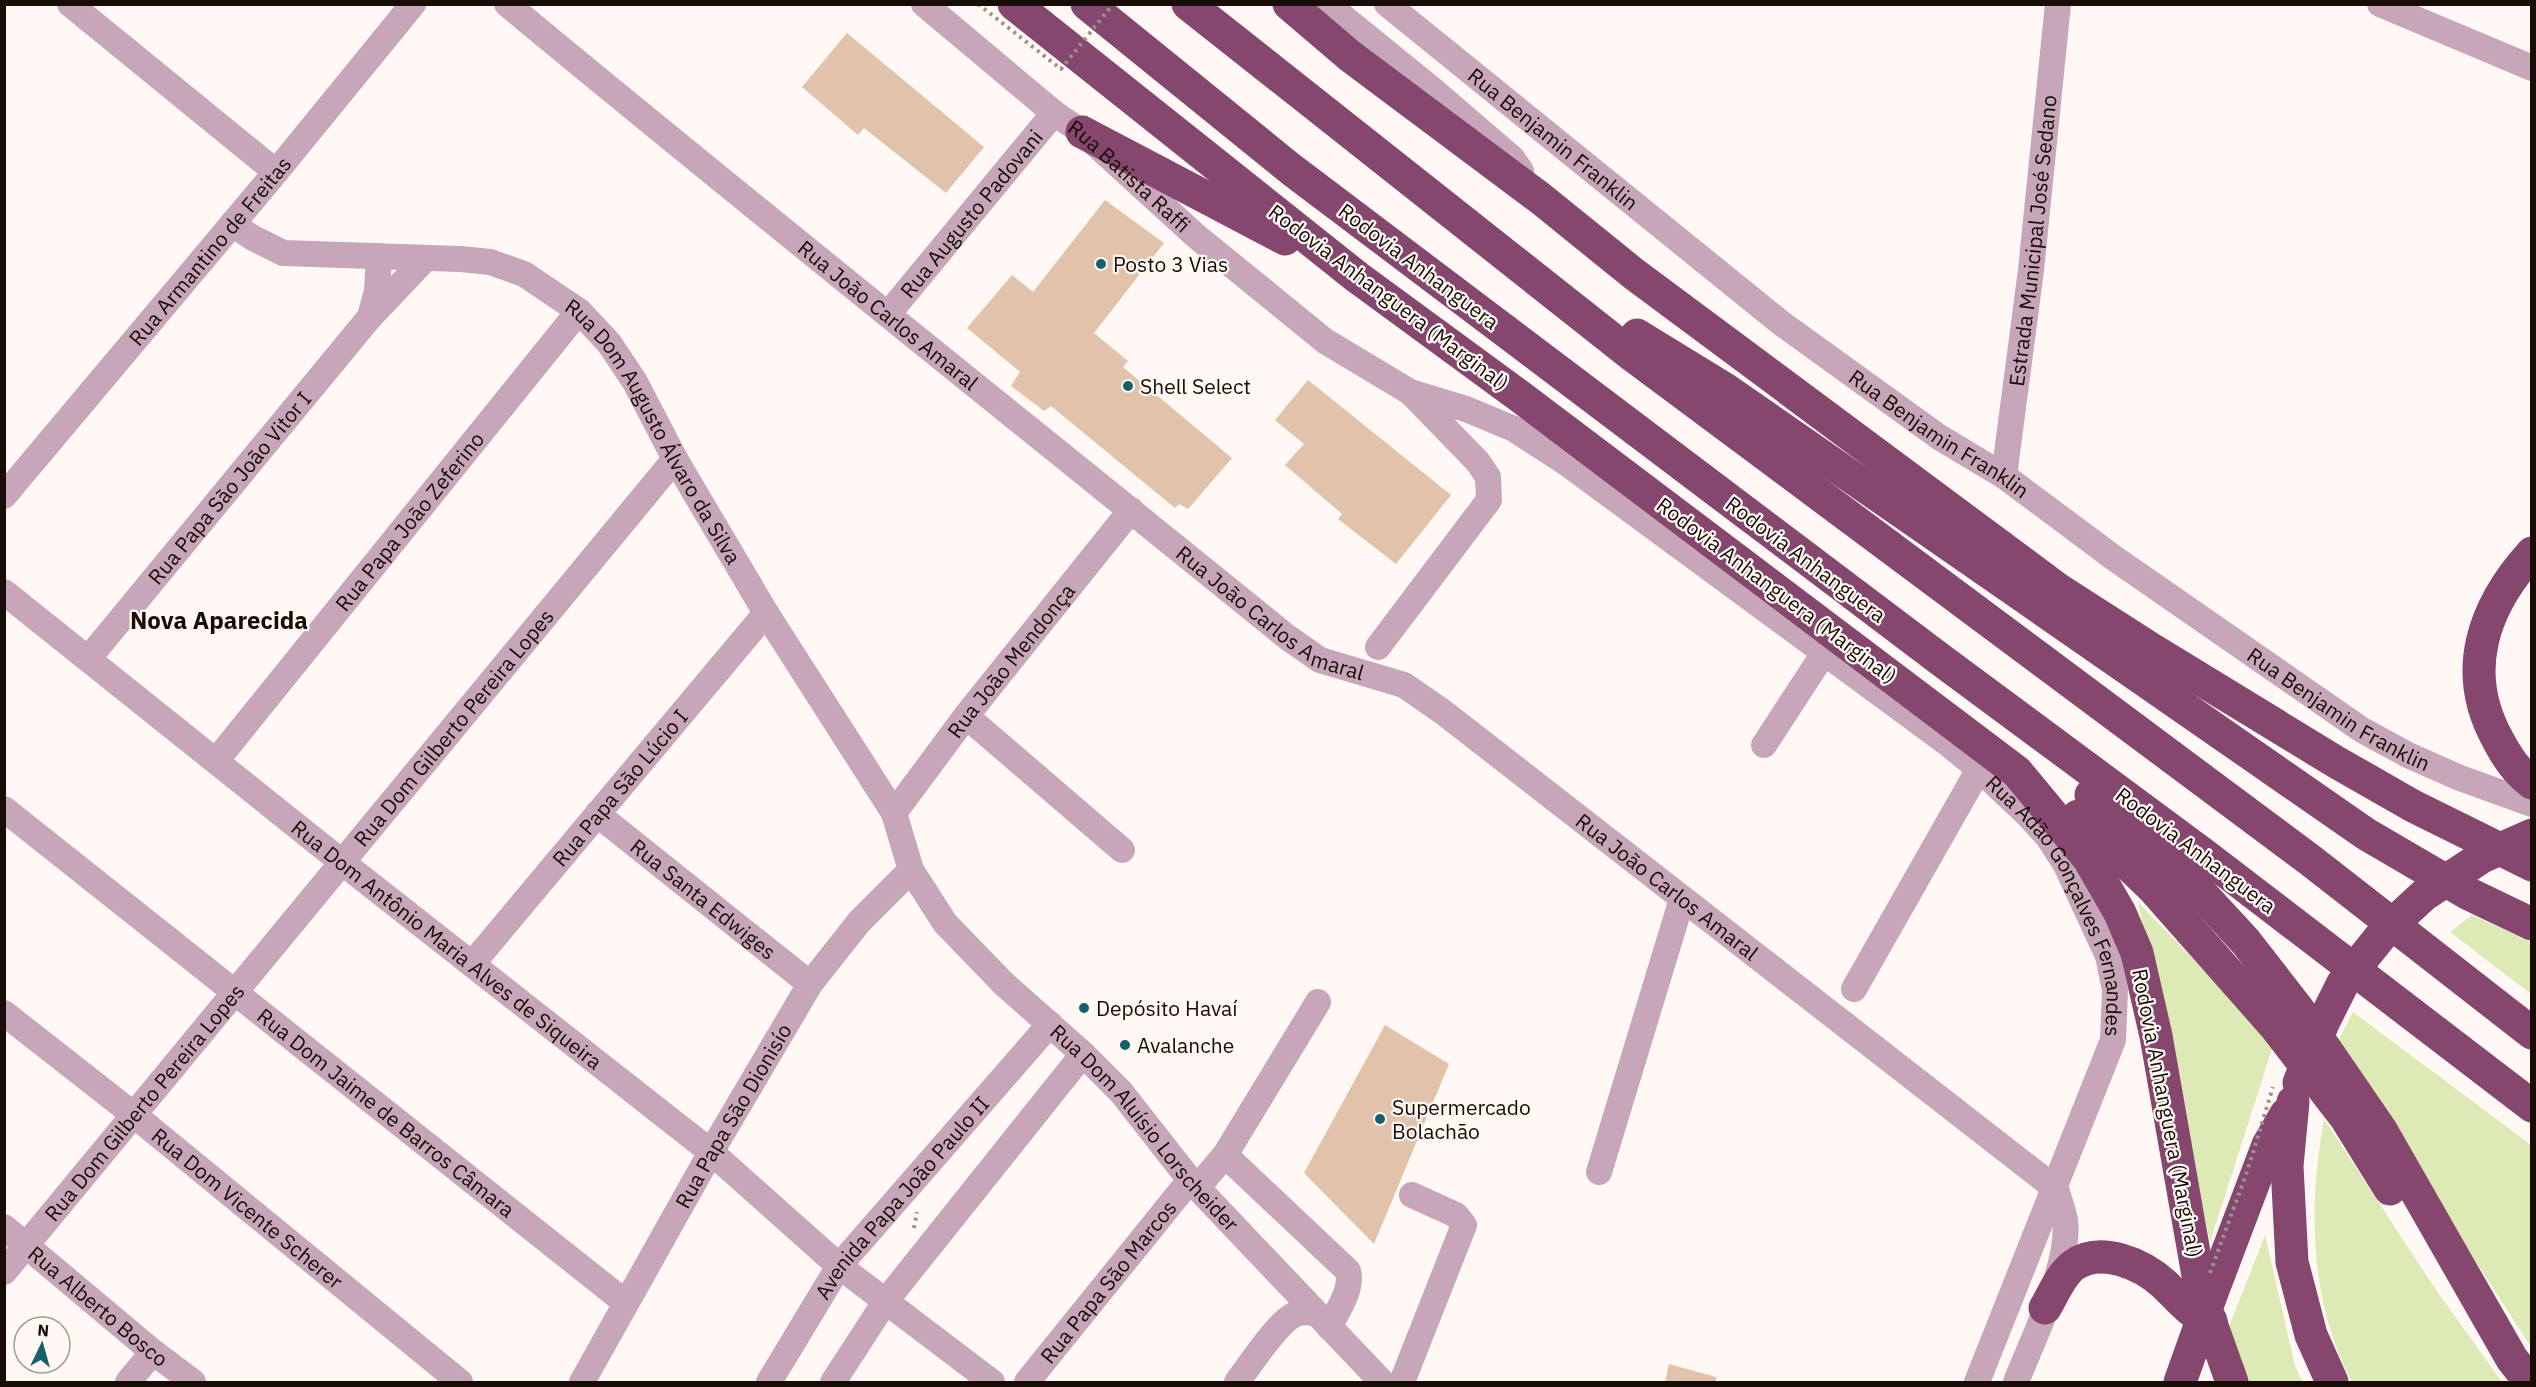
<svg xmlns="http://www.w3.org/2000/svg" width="2536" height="1387" font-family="'IBM Plex Sans',sans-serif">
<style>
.green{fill:#ddeab6}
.building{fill:#e0c3aa}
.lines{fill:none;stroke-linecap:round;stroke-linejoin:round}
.path{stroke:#9a928c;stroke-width:4;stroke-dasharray:3 4.5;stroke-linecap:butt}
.minor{stroke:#c6a6b8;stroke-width:26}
.highway{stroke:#85476d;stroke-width:33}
.path-bridge{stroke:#9a928c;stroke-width:4;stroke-dasharray:3 4.5;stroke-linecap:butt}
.highway-bridge{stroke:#85476d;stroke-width:33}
.poi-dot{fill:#14616c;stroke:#fff8f4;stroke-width:2}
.labels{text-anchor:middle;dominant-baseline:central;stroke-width:4.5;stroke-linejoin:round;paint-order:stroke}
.street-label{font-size:21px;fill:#180d06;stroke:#fff8f4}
.poi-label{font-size:21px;fill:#180d06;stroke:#fff8f4;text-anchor:start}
.quarter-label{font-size:24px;font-weight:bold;fill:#180d06;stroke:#fff8f4}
</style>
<rect width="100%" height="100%" fill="#fff8f4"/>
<g class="green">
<polygon points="2138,902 2274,1043 2210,1242"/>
<polygon points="2472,915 2531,942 2531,994 2450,932"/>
<polygon points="2353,1012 2531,1145 2531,1347 2336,1045"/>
<path d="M2324,1119l110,168 68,95h-150c-43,-80 -44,-175 -28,-263z"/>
<polygon points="2265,1235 2295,1366 2303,1382 2246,1382 2229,1327"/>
</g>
<g class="building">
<polygon points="847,33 984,147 946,193 864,128 858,135 802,87"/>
<polygon points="1105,200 1164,243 1094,333 1128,361 1123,367 1232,458 1188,509 1179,504 1175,508 1051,406 1044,411 1011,386 1020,372 967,328 1012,275 1033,292"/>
<polygon points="1308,380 1451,495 1396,564 1338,519 1342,514 1285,465 1304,444 1275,420"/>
<polygon points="1385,1025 1449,1064 1374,1244 1304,1173"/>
<polygon points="1669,1364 1716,1377 1716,1383 1665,1383"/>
</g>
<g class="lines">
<polyline class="path" points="914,1228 917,1212"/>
<g class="minor">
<polyline points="70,4 276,172"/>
<path id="s1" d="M507,4c258,214 520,422 780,633l33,23 84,25 39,27 613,477"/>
<path id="s2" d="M924,4l130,109 28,19 114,104 129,105 85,51 56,17 48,20 51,33 382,281 32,26 49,46 20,22 18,28 42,91 7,34 -2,50 -136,342"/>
<polyline points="1327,4 1433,90 1512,158 1521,171"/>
<path id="s3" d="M1387,4l394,319 158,114 65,39 110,82 248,172 46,25 52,23 72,26"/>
<polyline points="2380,4 2532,68"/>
<path id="s4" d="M232,224l21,14 30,15 177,6 30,3 34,12 55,37 30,32 26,39 40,77 91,154 128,200 17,57 34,53 58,60 80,71 38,38 69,88 192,202"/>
<path id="s5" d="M889,313l165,-200"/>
<polyline points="370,317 377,291 379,256"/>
<path id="s6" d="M2004,476l27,-206 27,-266"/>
<path id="s7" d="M4,496l272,-324 137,-168"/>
<path id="s8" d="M4,592l339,271 368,289 128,114 153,116"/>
<polyline points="1378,647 1489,500 1488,477 1478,462 1411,393"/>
<path id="s9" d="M88,659l282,-342 56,-59"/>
<polyline points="966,716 1122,850"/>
<polyline points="1764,745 1824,653"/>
<path id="s10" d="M216,761l363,-450"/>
<path id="s11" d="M4,809l622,494"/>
<path id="s12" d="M894,813l72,-97 165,-206"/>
<path id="s13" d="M597,814l213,170"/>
<path id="s14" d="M472,964l294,-351"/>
<polyline points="1854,989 1979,769"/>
<path id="s15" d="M4,1013l130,102 326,267"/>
<polyline points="1225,1155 1318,1002"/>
<polyline points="1599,1172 1682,899"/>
<path d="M1197,1188l28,-33 123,116c5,18 -11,41 -19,56"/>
<path id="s16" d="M4,1227l149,125 40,30"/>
<path id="s17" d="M4,1272l671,-813"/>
<polyline points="128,1382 153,1352"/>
<path id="s18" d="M582,1382l129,-230 99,-168 49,-62 52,-52"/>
<path id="s19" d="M769,1382l70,-116 211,-242"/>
<polyline points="833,1382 885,1302 1083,1054"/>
<path id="s20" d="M1027,1382l163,-202"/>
<path d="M1237,1382c13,-17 38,-56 55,-66 7,-5 16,-4 24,-2"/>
<polyline points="1402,1382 1464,1225 1456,1215 1412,1195"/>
<path d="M2016,1382c16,-41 55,-119 49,-162 -2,-10 -6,-21 -9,-31"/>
</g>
<g class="highway">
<polyline points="1014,4 1357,277 1522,398 2017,772 2089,859 2120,913 2137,953 2156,1036 2202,1298 2232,1382"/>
<polyline points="1087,4 1292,170 1941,660 2203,854 2532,1106"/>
<polyline points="1188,4 1632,355 2310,860 2532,1033"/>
<polyline points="1289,4 1350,56 1540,198 1634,274 2059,590 2151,649 2336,762 2413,806 2532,865"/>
<polyline points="1082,132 1285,239"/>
<polyline points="1637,335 1725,389 2366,834 2467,893 2532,924"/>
<path d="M2532,553c-49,54 -72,119 -34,187 9,17 18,31 34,43"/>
<polyline points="2091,795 2198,890 2246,942 2298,1009 2381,1130 2512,1359 2530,1382"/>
<polyline points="2078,816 2153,888 2274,1025 2346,1118 2390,1189"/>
<polyline points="2293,1102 2287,1166 2292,1262 2311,1335 2332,1382"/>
<polyline points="2210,1298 2268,1145 2286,1114"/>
<path d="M2045,1308c8,-13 16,-34 29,-43 27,-19 68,-1 90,19 15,14 26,30 47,37"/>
</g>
<g class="path-bridge">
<polyline points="978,4 1061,69 1113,4"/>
<polyline points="2210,1273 2247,1172 2273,1087"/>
</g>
<g class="highway-bridge">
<polyline points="2299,1083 2323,1023 2343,983 2385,931 2424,895 2482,857 2532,835"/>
<polyline points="2180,1382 2210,1298"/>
</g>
</g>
<g class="poi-dot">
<circle cx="1101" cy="264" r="6"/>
<circle cx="1128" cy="386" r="6"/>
<circle cx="1084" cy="1008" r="6"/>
<circle cx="1125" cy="1045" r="6"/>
<circle cx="1380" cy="1119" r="6"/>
</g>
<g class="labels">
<g class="street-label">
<text stroke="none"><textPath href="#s3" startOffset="214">Rua Benjamin Franklin</textPath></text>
<text stroke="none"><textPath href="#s2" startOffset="268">Rua Batista Raffi</textPath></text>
<text stroke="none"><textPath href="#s5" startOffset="129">Rua Augusto Padovani</textPath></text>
<text stroke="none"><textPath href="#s6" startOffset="237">Estrada Municipal José Sedano</textPath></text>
<text stroke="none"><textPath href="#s7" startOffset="320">Rua Armantino de Freitas</textPath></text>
<text transform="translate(1419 266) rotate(37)">Rodovia Anhanguera</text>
<text transform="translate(1389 297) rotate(37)">Rodovia Anhanguera (Marginal)</text>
<text stroke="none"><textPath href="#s1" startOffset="492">Rua João Carlos Amaral</textPath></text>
<text stroke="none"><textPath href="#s4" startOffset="510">Rua Dom Augusto Álvaro da Silva</textPath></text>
<text stroke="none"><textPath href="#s3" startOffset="700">Rua Benjamin Franklin</textPath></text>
<text stroke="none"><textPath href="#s9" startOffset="222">Rua Papa São João Vitor I</textPath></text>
<text stroke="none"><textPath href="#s10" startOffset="308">Rua Papa João Zeferino</textPath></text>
<text transform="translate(1806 559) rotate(37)">Rodovia Anhanguera</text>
<text transform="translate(1777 590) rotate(37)">Rodovia Anhanguera (Marginal)</text>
<text stroke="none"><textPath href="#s1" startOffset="978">Rua João Carlos Amaral</textPath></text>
<text stroke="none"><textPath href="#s12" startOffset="192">Rua João Mendonça</textPath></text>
<text stroke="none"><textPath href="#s3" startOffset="1186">Rua Benjamin Franklin</textPath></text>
<text stroke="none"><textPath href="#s17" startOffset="706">Rua Dom Gilberto Pereira Lopes</textPath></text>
<text stroke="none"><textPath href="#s14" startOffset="230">Rua Papa São Lúcio I</textPath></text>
<text transform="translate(2196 850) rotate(37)">Rodovia Anhanguera</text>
<text stroke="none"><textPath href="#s1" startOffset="1464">Rua João Carlos Amaral</textPath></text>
<text stroke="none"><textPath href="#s13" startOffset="136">Rua Santa Edwiges</textPath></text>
<text stroke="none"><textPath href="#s2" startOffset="1473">Rua Adão Gonçalves Fernandes</textPath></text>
<text stroke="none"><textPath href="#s8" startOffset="566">Rua Dom Antônio Maria Alves de Siqueira</textPath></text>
<text stroke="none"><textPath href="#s17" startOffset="220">Rua Dom Gilberto Pereira Lopes</textPath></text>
<text stroke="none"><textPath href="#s11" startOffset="488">Rua Dom Jaime de Barros Câmara</textPath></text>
<text transform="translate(2168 1113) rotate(79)">Rodovia Anhanguera (Marginal)</text>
<text stroke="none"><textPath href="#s18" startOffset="306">Rua Papa São Dionisío</textPath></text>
<text stroke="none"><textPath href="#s4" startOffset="1371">Rua Dom Aluísio Lorscheider</textPath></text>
<text stroke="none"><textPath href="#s19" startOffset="228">Avenida Papa João Paulo II</textPath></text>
<text stroke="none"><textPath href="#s15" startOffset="312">Rua Dom Vicente Scherer</textPath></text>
<text stroke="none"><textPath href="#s20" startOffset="129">Rua Papa São Marcos</textPath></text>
<text stroke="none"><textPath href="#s16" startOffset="123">Rua Alberto Bosco</textPath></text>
</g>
<g class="poi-label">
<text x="1113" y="264">Posto 3 Vias</text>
<text x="1140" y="386">Shell Select</text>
<text x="1096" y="1008">Depósito Havaí</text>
<text x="1137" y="1045">Avalanche</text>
<text x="1392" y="1107">Supermercado<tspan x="1392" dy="24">Bolachão</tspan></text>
</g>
<g class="quarter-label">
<text x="219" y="620">Nova Aparecida</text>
</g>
</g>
<rect width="2536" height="1387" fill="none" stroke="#180d06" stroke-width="12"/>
<g transform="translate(42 1345) rotate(5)"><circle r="28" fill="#fff8f4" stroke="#a39a95" stroke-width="1.5"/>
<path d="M0-4.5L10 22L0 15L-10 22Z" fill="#14616c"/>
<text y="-9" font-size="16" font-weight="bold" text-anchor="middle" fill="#180d06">N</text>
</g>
</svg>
